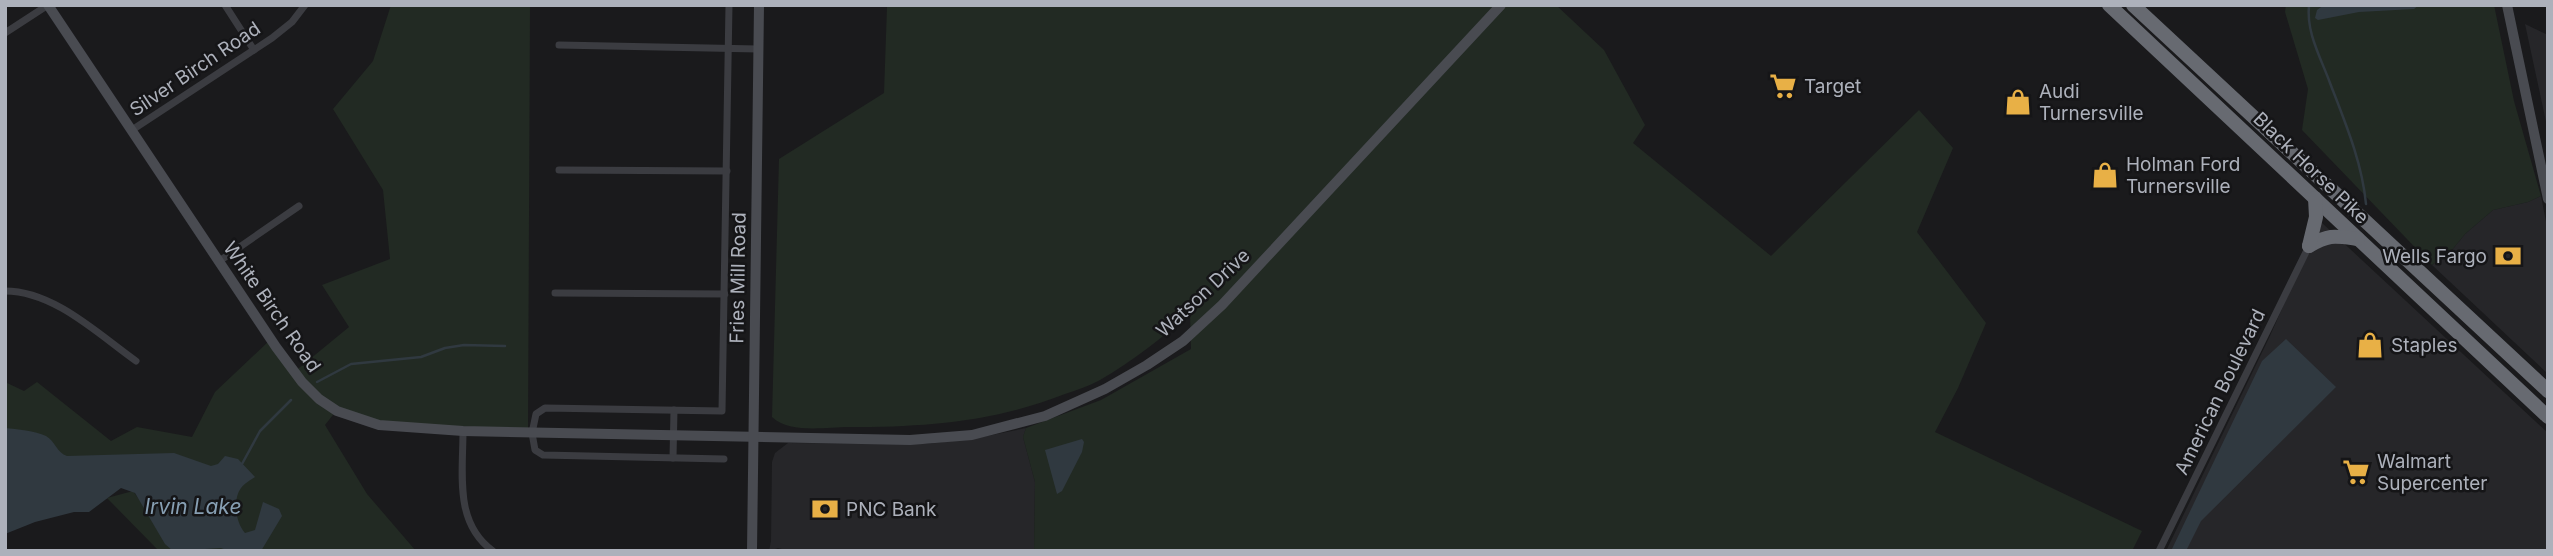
<svg xmlns="http://www.w3.org/2000/svg" width="2553" height="556" font-family="Inter,sans-serif">
<style>
.built{fill:#262629}
.green{fill:#222a23}
.water{fill:#303940}
.lines{fill:none;stroke-linecap:round;stroke-linejoin:round}
.stream{stroke:#303940;stroke-width:2.5}
.street{stroke:#3b3c41;stroke-width:7}
.secondary{stroke:#494b51;stroke-width:10}
.highway{stroke:#676a71;stroke-width:14}
.labels{text-anchor:middle;dominant-baseline:central;stroke-width:5;stroke-linejoin:round;paint-order:stroke}
.street-label{font-size:19px;fill:#adb1bb;stroke:#151517}
.poi-label{font-size:19px;fill:#adb1bb;stroke:#151517;text-anchor:start}
.water-label{font-size:21px;font-style:italic;fill:#879fb3;stroke:#151517}
</style>
<rect width="100%" height="100%" fill="#1a1a1c"/>
<g class="built">
<polygon points="2525,24 2548,35 2548,131"/>
<polygon points="2541,196 2548,232 2548,374 2432,265 2452,250 2465,234 2493,210 2528,202"/>
<polygon points="2321,222 2548,433 2548,551 2166,551 2269,338"/>
<polygon points="1026,428 1023,437 1035,482 1034,551 790,551 778,548 769,551 771,541 772,462 775,453 788,443 927,444 977,438"/>
</g>
<g class="green">
<polygon points="391,5 530,5 528,432 389,428 336,411 325,425 367,494 416,551 195,551 188,506 57,458 5,432 5,382 24,391 37,382 111,441 137,427 192,437 215,392 269,341 293,373 349,327 322,285 390,259 383,190 333,109 373,61"/>
<path d="M995,5h561l48,45 41,75 -12,18 138,113 148,-146 34,38 -36,84 69,91 -28,65 -23,44 207,99 -10,20h-1098l1,-69 -12,-45 3,-9 75,-28 90,-51 -1,-36c-28,25 -57,48 -90,67 -11,6 -23,10 -35,14 -71,28 -140,33 -216,33 -23,0 -59,7 -77,-10l7,-258 105,-66 3,-86z"/>
<polygon points="2286,5 2494,5 2514,101 2541,196 2528,202 2493,210 2465,234 2452,250 2432,265 2302,130 2308,89 2285,12"/>
<polygon points="133,491 176,551 159,551 107,498"/>
</g>
<g class="water">
<polygon points="2324,5 2419,5 2414,9 2359,12 2318,20 2315,18 2317,10"/>
<polygon points="2286,339 2336,387 2201,521 2186,551 2171,551 2262,361"/>
<path d="M5,428c12,1 30,3 41,8 9,5 11,17 21,20l107,-3 37,13 7,-2 7,-8 13,3 17,18c-5,3 -11,7 -14,11 -9,12 -5,35 4,45l10,-3 8,-28 16,7 3,7 -21,35h-32l-8,-3 -48,3 -8,-7 -30,-51 -14,-5 -32,24h-15l-39,10 -30,12z"/>
<polygon points="1082,439 1084,442 1082,452 1062,491 1057,494 1045,450"/>
</g>
<g class="lines">
<g class="stream">
<path d="M2309,5c-3,28 12,53 21,78 15,39 32,79 36,121"/>
<polyline points="317,382 351,364 421,357 445,348 464,345 505,346"/>
<polyline points="242,464 260,431 291,400"/>
</g>
<g class="street">
<polyline points="225,5 254,50"/>
<polyline points="5,33 48,5"/>
<polyline points="559,45 758,49"/>
<polyline points="132,130 272,38 292,22 305,5"/>
<polyline points="559,170 727,171"/>
<polyline points="218,262 299,206"/>
<path d="M5,291c49,0 93,43 131,70"/>
<polyline points="555,293 725,294"/>
<path d="M463,431c0,43 -9,92 30,120"/>
<polyline points="673,458 674,410"/>
<polyline points="724,459 543,455 535,450 532,433 536,414 545,408 722,411 729,5"/>
<polyline points="2159,551 2309,246"/>
</g>
<g class="secondary">
<polyline points="48,5 276,347 302,382 319,399 337,411 379,425 463,431 910,440 972,435 1045,416 1105,389 1147,365 1183,341 1222,305 1501,5"/>
<polyline points="2507,5 2548,199"/>
<polyline points="752,551 759,5"/>
</g>
<g class="highway">
<polyline points="2109,5 2548,417"/>
<polyline points="2133,5 2548,391"/>
<path d="M2309,246c20,-12 26,-10 49,-7"/>
<polyline points="2309,246 2316,217 2315,198"/>
</g>
</g>
<defs>
<g id="supermarket-bare" transform="scale(2.1)"><path d="M-6-5.5h2.5l.6 2H6L4.5 2H-2.5L-4.4-4H-6ZM-1.5 3.2a1.3 1.3 0 1 0 .1 0ZM3 3.2a1.3 1.3 0 1 0 .1 0Z" fill="#e8b046" stroke="#151517" stroke-width="2.5" paint-order="stroke"/></g>
<g id="shop-bare" transform="scale(2.1)"><path d="M-5-2.5h2.3a2.7 3.5 0 0 1 5.4 0H5L5.5 6h-11ZM-1.5-2.5h3a1.5 2.3 0 0 0-3 0Z" fill="#e8b046" stroke="#151517" stroke-width="2.5" paint-order="stroke"/></g>
<g id="bank-bare" transform="scale(2.1)"><path d="M-6-4H6V4H-6ZM0-2.3a2.3 2.3 0 1 0 0 4.6a2.3 2.3 0 1 0 0-4.6Z" fill="#e8b046" stroke="#151517" stroke-width="2.5" paint-order="stroke"/></g>
</defs>
<g fill-rule="evenodd">
<use href="#supermarket-bare" x="1783" y="86"/>
<use href="#shop-bare" x="2018" y="102"/>
<use href="#shop-bare" x="2105" y="175"/>
<use href="#bank-bare" x="2508" y="256"/>
<use href="#shop-bare" x="2370" y="345"/>
<use href="#supermarket-bare" x="2356" y="472"/>
<use href="#bank-bare" x="825" y="509"/>
</g>
<g class="labels">
<g class="street-label">
<text transform="translate(195 69) rotate(-34)">Silver Birch Road</text>
<text transform="translate(2311 168) rotate(44)">Black Horse Pike</text>
<text transform="translate(738 278) rotate(-89)">Fries Mill Road</text>
<text transform="translate(1203 293) rotate(-43)">Watson Drive</text>
<text transform="translate(272 307) rotate(55)">White Birch Road</text>
<text transform="translate(2220 392) rotate(-64)">American Boulevard</text>
</g>
<g class="poi-label">
<text x="1804" y="86">Target</text>
<text x="2039" y="91">Audi<tspan x="2039" dy="22">Turnersville</tspan></text>
<text x="2126" y="164">Holman Ford<tspan x="2126" dy="22">Turnersville</tspan></text>
<text x="2487" y="256" text-anchor="end">Wells Fargo</text>
<text x="2391" y="345">Staples</text>
<text x="2377" y="461">Walmart<tspan x="2377" dy="22">Supercenter</tspan></text>
<text x="846" y="509">PNC Bank</text>
</g>
<g class="water-label">
<text x="193" y="506">Irvin Lake</text>
</g>
</g>
<rect width="2553" height="556" fill="none" stroke="#adb1bb" stroke-width="14"/>
</svg>
